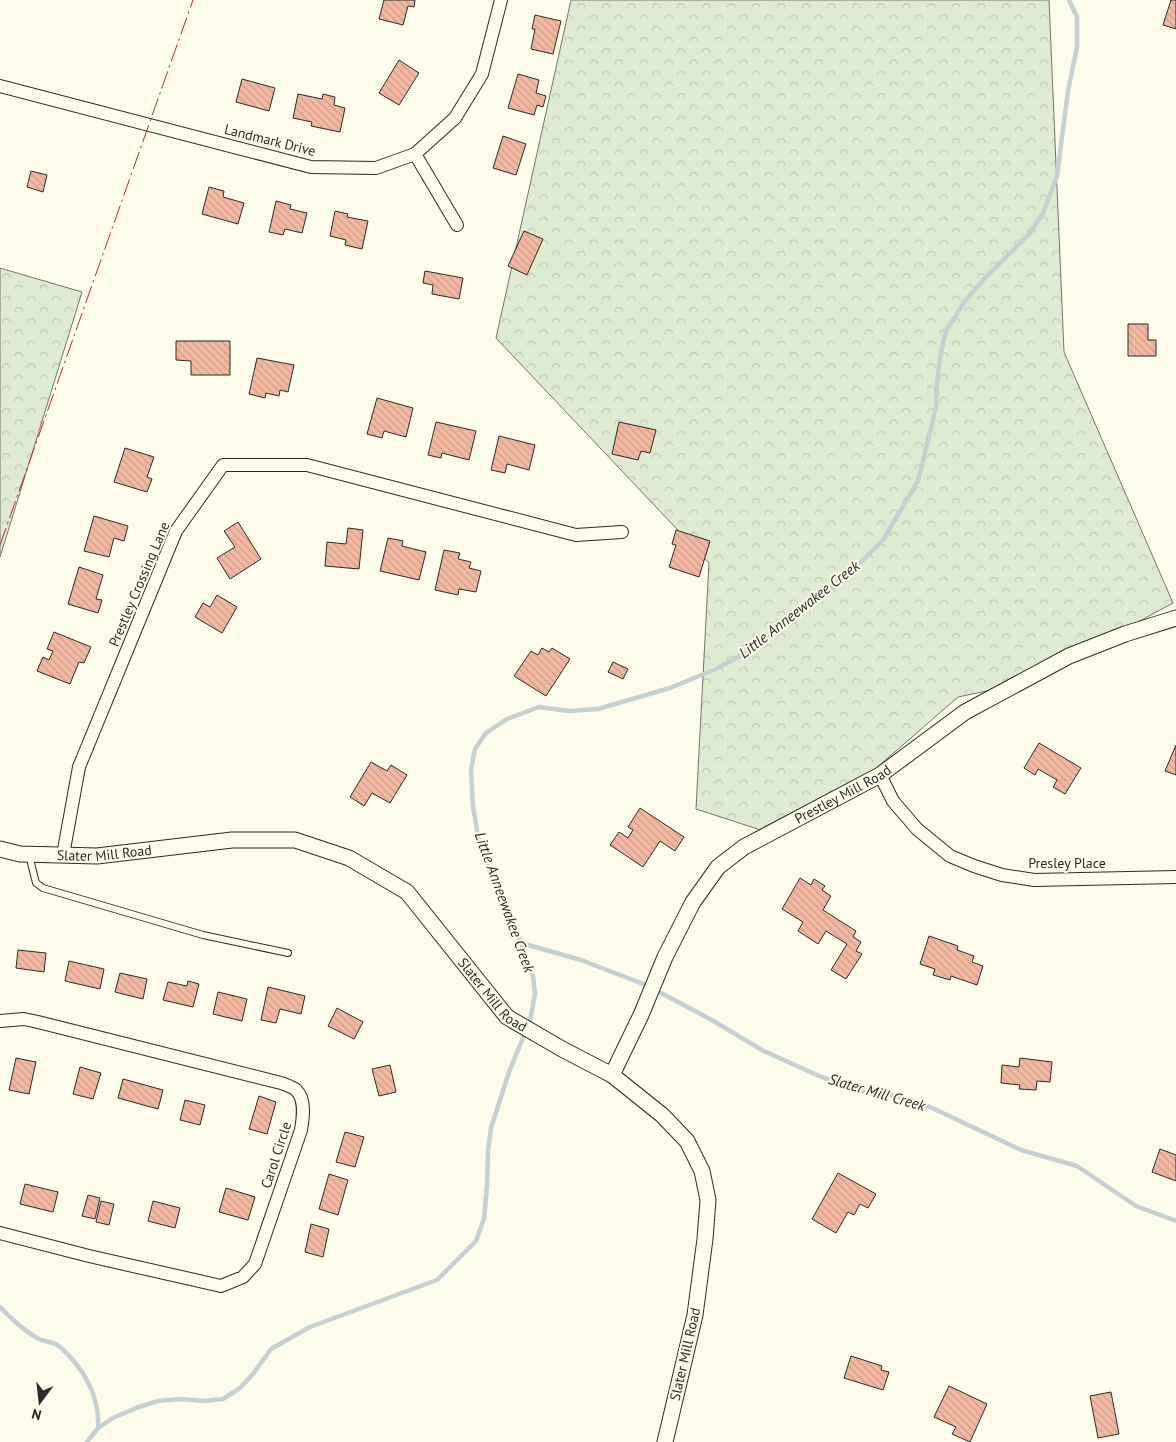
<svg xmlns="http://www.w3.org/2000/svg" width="1176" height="1442" font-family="'PT Sans',sans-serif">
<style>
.forest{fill:url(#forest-crowns);stroke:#74746e}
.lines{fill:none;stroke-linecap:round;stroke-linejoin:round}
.stream{stroke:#c7d0d0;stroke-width:4.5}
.building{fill:url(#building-back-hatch);stroke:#2b2b2b}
.service-casing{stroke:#2b2b2b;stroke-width:8}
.minor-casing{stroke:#2b2b2b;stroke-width:14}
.tertiary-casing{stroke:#2b2b2b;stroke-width:17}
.service{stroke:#fdfbea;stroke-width:6}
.minor{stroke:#fdfbea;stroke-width:12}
.tertiary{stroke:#fdfbea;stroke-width:15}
.power{stroke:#c62828;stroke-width:1;stroke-dasharray:18 4 2.5 4;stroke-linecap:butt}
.labels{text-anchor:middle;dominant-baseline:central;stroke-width:4;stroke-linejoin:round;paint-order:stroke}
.street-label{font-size:14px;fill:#2b2b2b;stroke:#fdfbea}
.water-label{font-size:15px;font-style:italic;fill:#2b2b2b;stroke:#fdfbea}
</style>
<defs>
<pattern id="forest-crowns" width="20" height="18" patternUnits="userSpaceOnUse" patternTransform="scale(1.25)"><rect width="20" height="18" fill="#deebd1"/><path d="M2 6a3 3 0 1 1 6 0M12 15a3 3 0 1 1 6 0" fill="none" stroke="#bfcab4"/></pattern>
<pattern id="building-back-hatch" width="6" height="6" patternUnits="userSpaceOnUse" patternTransform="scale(1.25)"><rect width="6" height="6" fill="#f2b8a0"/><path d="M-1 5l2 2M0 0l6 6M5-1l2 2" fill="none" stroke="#d09e8a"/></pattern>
</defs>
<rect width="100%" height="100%" fill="#fdfbea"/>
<g class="forest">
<polygon points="571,0 1049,0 1064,352 1173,603 1025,683 958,697 866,777 770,833 696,809 709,563 496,338"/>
<polygon points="0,268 82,292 0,557"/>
</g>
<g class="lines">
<g class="stream">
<polyline points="521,943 581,960 646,985 710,1019 762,1050 819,1076 861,1091 895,1096 930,1107 1021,1150 1077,1166 1136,1206 1176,1221"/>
<path d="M0,1307c12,12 24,24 39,32 7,3 16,3 21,8 24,21 40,50 38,81"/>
<polyline points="87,1442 98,1428 113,1418 136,1408 158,1401 181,1399 205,1401 223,1399 240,1388 253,1374 271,1349 310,1327 437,1280 476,1241 484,1219 487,1186 488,1151 491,1128 509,1072 530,1021 535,994 533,976 521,943 492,877 478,837 473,806 471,770 475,749 486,733 507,719 539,707 569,711 598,709 670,688 716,669 753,649 821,596 850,573 883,540 918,481 936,407 937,382 941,352 946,331 965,301 986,277 1030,233 1043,213 1057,176 1068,91 1077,47 1077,17 1069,0"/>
</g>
</g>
<g class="building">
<polygon points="384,0 415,0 414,7 408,6 403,25 379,19"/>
<polygon points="1171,0 1176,0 1176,29 1163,25"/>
<polygon points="535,15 561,21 553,54 531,49 535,29 532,29"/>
<polygon points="399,60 419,73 399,105 379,93"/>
<polygon points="518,74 539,80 536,93 546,96 543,107 537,105 534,115 508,108"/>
<polygon points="242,79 275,88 269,111 236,102"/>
<polygon points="298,94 322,99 323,94 335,97 334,105 345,108 340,132 311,126 312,122 293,118"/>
<polygon points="503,136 526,144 516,175 493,168"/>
<polygon points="31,171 47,175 43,192 27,187"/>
<polygon points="209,187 224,191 223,197 244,203 238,224 202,214"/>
<polygon points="276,201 291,205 290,209 307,213 302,233 285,229 283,235 269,232"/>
<polygon points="335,211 348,214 347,217 368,221 362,249 345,245 346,240 330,236"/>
<polygon points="524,231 543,239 527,275 508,266"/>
<polygon points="425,271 463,278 459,299 432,294 433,285 423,283"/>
<polygon points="1128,324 1148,324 1148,340 1156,340 1156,356 1128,356"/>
<polygon points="176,341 230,341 230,375 191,375 191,361 176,360"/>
<polygon points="257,358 294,365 288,392 280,390 279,396 266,393 265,398 249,394"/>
<polygon points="377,398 413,408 406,437 384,431 382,438 367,434"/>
<polygon points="436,422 476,431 469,460 442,453 441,458 428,455"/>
<polygon points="619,422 656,430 650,453 641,451 638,460 612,454"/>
<polygon points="499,436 535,445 529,470 507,464 505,473 491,470"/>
<polygon points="125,448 154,457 147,477 152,479 147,492 114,482"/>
<polygon points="94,516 128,526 124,541 114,538 109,557 84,551"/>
<polygon points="238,522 261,559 230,579 217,558 235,547 224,531"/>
<polygon points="348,528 363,530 359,569 325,566 327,542 346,544"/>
<polygon points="676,530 710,541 699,577 669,567 676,545 672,544"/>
<polygon points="388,538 403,541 402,546 426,552 419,580 380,571"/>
<polygon points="444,550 460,553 458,559 471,562 469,568 481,571 476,592 459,589 458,595 435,590"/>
<polygon points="79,567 103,575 96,599 102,600 98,613 68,604"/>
<polygon points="217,595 237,607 222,633 195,617 203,603 210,607"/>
<polygon points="54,632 91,647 84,663 79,662 70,684 37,671 43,657 49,660 53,651 47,649"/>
<polygon points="542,648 549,652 552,648 570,659 546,696 514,676 531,651 538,655"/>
<polygon points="613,662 628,669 623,679 608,672"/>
<polygon points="1039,743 1081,768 1065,794 1053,787 1057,780 1038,769 1035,775 1024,768"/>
<polygon points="1176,745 1176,775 1165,771"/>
<polygon points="371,762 387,771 391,765 407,775 390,803 372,793 364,806 350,797"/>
<polygon points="640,808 684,837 675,851 660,841 643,867 610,845 619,832 628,838 633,830 628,827"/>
<polygon points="800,878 811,885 814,879 825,886 822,890 831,896 823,910 856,931 853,937 861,942 856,951 862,954 846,979 831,970 847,944 826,931 818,944 798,931 803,922 782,909"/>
<polygon points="929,936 958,946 957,950 974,956 972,962 983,966 977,985 951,976 950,980 933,975 935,969 920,964"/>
<polygon points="18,950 46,953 44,972 16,968"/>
<polygon points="69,961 104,969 100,989 65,981"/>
<polygon points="120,973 147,979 143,999 115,992"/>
<polygon points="188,981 199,984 193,1007 163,1000 168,982 187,986"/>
<polygon points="268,987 305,996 301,1014 280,1009 276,1023 261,1020"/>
<polygon points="218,992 247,999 242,1021 213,1014"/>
<polygon points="337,1008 363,1022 354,1039 328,1026"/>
<polygon points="16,1058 36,1062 29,1094 9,1090"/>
<polygon points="1020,1058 1052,1062 1050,1082 1037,1081 1036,1090 1019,1089 1020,1085 1001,1083 1002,1065 1019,1067"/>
<polygon points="390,1065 396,1092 379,1096 372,1069"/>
<polygon points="80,1067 101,1073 93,1099 73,1094"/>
<polygon points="123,1079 163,1090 158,1109 118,1098"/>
<polygon points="259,1096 276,1102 267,1134 249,1129"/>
<polygon points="185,1100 205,1105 200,1125 180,1120"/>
<polygon points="345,1132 364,1137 355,1167 336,1162"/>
<polygon points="1160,1149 1176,1155 1176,1181 1152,1172"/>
<polygon points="838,1173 876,1194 868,1208 860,1204 854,1215 848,1212 836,1233 812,1219"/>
<polygon points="329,1174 348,1180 338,1215 319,1209"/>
<polygon points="25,1184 58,1192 53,1212 20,1204"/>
<polygon points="226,1188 255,1197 248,1220 219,1212"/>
<polygon points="88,1195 100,1198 95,1219 82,1216"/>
<polygon points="101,1201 114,1204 109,1225 96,1222"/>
<polygon points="153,1201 180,1208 175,1228 148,1221"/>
<polygon points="311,1224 329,1229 323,1257 305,1252"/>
<polygon points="851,1356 882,1366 881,1370 889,1372 883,1390 844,1378"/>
<polygon points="949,1386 987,1404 970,1442 952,1434 956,1427 934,1417"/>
<polygon points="1111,1392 1119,1434 1098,1438 1090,1396"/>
</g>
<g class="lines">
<g class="service-casing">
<polyline id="service" points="29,855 36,883 43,888 203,935 288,953"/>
</g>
<g class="minor-casing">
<g id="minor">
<polyline points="0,86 311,167 376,168 415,154 455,118 482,74 501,0"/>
<polyline points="415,154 457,225"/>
<polyline points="880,775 893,801 917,829 950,856 974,866 1002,875 1034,880 1176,877"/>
<polyline points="63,855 79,767 176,531 223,465 307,465 576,535 622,532"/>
<path d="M0,1021l24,-2 14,3 243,61c5,2 12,4 15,7 10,9 7,28 5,40l-46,134 -12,13 -22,9 -132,-30 -89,-23"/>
</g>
</g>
<g class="tertiary-casing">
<g id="tertiary">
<path id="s1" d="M0,849l20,5 77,2 135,-16h63l54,18 58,34 100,125 55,32 50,26 50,40 25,26 15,30 6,29 -3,39 -10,76 -30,127"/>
<path id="s2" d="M612,1075l29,-60 24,-58 28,-55 25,-35 26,-20 136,-72 85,-63 104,-56 56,-22 51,-16"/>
</g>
</g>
<use href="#service" class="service"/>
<use href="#minor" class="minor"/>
<use href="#tertiary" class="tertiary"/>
<polyline class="power" points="0,545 193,0"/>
</g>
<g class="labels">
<g class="street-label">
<text transform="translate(270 140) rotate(14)">Landmark Drive</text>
<text transform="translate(139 584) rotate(-67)">Prestley Crossing Lane</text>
<text stroke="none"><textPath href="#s2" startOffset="379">Prestley Mill Road</textPath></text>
<text stroke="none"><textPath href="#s1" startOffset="105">Slater Mill Road</textPath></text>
<text x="1067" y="863">Presley Place</text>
<text stroke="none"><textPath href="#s1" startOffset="555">Slater Mill Road</textPath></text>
<text transform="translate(276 1155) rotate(-72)">Carol Circle</text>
<text transform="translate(685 1354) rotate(-77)">Slater Mill Road</text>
</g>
<g class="water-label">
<text transform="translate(799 609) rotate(-38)">Little Anneewakee Creek</text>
<text transform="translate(505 902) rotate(70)">Little Anneewakee Creek</text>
<text transform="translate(877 1092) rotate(16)">Slater Mill Creek</text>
</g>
</g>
<g transform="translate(40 1402) rotate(195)" stroke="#fdfbea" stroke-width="4" paint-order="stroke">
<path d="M0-4L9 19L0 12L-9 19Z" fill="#2b2b2b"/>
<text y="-8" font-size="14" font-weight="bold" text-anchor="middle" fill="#2b2b2b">N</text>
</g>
</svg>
